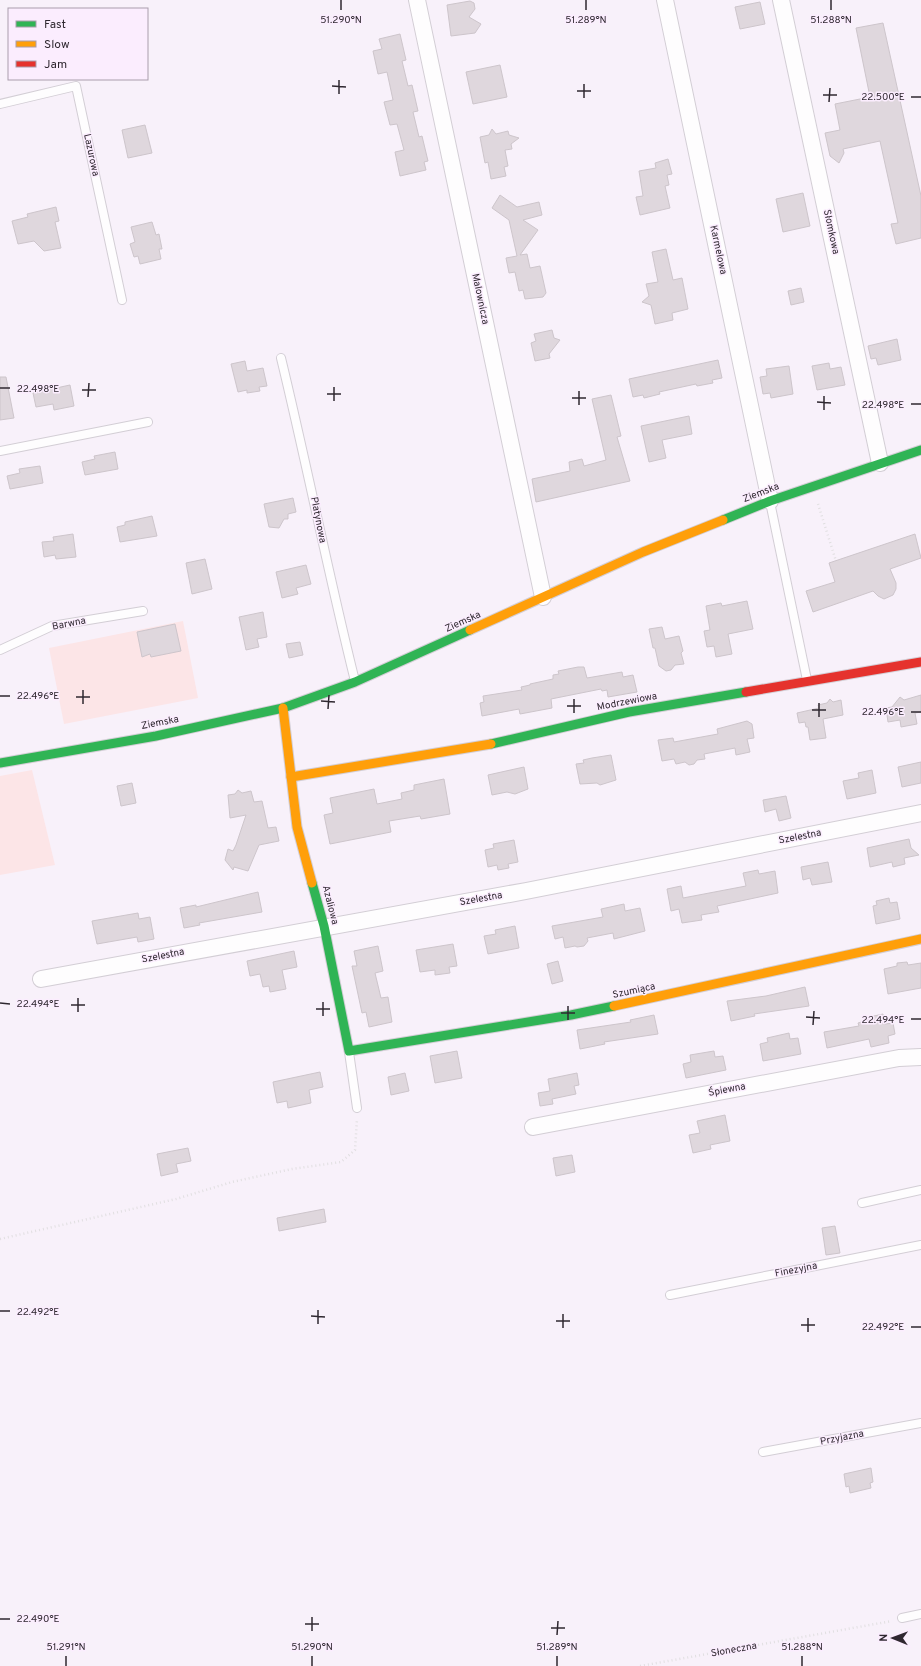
<svg xmlns="http://www.w3.org/2000/svg" width="921" height="1666" font-family="Overpass,sans-serif">
<style>
.green{fill:#fce5e7}
.building{fill:#dfd7dd;stroke:#cdc5cb}
.lines{fill:none;stroke-linecap:round;stroke-linejoin:round}
.lane-casing{stroke:#d3ced5;stroke-width:10}
.street-casing{stroke:#d3ced5;stroke-width:18}
.fast-casing{stroke:#d3ced5;stroke-width:11}
.slow-casing{stroke:#d3ced5;stroke-width:11}
.jam-casing{stroke:#d3ced5;stroke-width:11}
.path{stroke:#e1dfe1;stroke-width:2.5;stroke-dasharray:1 3;stroke-linecap:butt}
.lane{stroke:#fefdfe;stroke-width:8}
.street{stroke:#fefdfe;stroke-width:16}
.fast{stroke:#30b455;stroke-width:9}
.slow{stroke:#ff9f0a;stroke-width:9}
.jam{stroke:#e5322d;stroke-width:9}
.ticks{fill:none;stroke:#2f2830;stroke-width:1.5}
.labels{text-anchor:middle;dominant-baseline:central;stroke-width:3;stroke-linejoin:round;paint-order:stroke}
.street-label{font-size:10px;fill:#2f2830;stroke:#fbedfe}
.ticks-label{font-size:10px;text-anchor:middle;fill:#2f2830;stroke:#fbedfe;stroke-width:3;stroke-linejoin:round;paint-order:stroke}
</style>
<rect width="100%" height="100%" fill="#f8f1fa"/>
<g class="green">
<polygon points="183,621 198,698 64,724 49,648"/>
<polygon points="32,770 55,865 0,875 0,776"/>
</g>
<g class="building">
<polygon points="470,1 474,3 475,9 469,17 481,24 475,33 451,36 447,5"/>
<polygon points="760,2 765,24 740,29 735,7"/>
<polygon points="883,23 921,196 921,238 896,244 891,224 898,223 880,141 843,149 844,153 839,163 830,156 825,133 840,130 835,104 870,97 856,28"/>
<polygon points="400,34 406,60 402,61 408,86 412,85 418,111 413,112 419,137 422,136 428,161 424,162 426,170 400,176 395,152 404,150 397,124 390,125 384,102 393,100 387,72 378,74 373,51 382,49 379,39"/>
<polygon points="500,65 507,97 473,104 466,72"/>
<polygon points="145,125 152,153 128,158 122,130"/>
<polygon points="492,129 496,134 508,131 509,135 519,138 511,144 512,149 505,150 508,166 504,167 506,176 491,179 488,162 485,163 480,137 489,135"/>
<polygon points="668,159 672,174 667,175 669,185 665,186 670,208 640,215 636,197 643,196 639,171 656,168 655,163"/>
<polygon points="803,193 810,226 783,232 776,199"/>
<polygon points="500,195 517,207 539,202 542,215 523,220 538,230 520,255 527,254 530,268 540,266 546,293 543,297 525,299 523,290 519,291 515,272 509,273 506,258 517,256 509,220 492,208"/>
<polygon points="56,207 59,221 55,222 61,248 44,251 34,241 18,244 12,221 28,217 27,214"/>
<polygon points="152,222 156,235 159,234 162,249 159,249 161,259 140,264 138,256 134,257 130,244 135,242 131,227"/>
<polygon points="666,249 673,280 682,278 688,309 672,313 673,320 655,324 651,305 642,302 649,296 646,284 658,282 652,252"/>
<polygon points="801,288 804,302 791,305 788,291"/>
<polygon points="552,330 554,338 560,340 549,354 550,358 535,361 531,343 536,341 534,334"/>
<polygon points="897,339 901,360 878,365 876,358 871,359 868,346"/>
<polygon points="718,360 722,378 712,380 713,383 697,386 696,384 659,392 660,394 644,398 643,395 633,397 629,379"/>
<polygon points="245,361 247,371 263,368 267,386 259,387 260,391 247,393 247,390 238,392 231,364"/>
<polygon points="829,363 830,369 841,367 845,385 817,390 812,366"/>
<polygon points="789,366 793,394 771,398 770,393 763,394 760,377 767,376 766,369"/>
<polygon points="0,377 6,377 14,418 0,420"/>
<polygon points="70,385 74,406 54,410 53,404 36,407 33,393"/>
<polygon points="611,395 621,436 617,437 630,481 536,502 532,479 570,471 569,462 582,459 584,466 606,460 592,399"/>
<polygon points="689,416 692,434 662,440 666,458 649,462 641,426"/>
<polygon points="115,452 118,469 85,475 82,462 95,459 94,456"/>
<polygon points="40,466 43,483 10,489 7,476 20,473 19,469"/>
<polygon points="293,498 296,512 288,514 288,519 284,519 279,528 269,527 264,504"/>
<polygon points="152,516 157,536 120,542 117,527 125,525 125,522"/>
<polygon points="73,534 76,557 56,559 55,555 44,557 42,542 54,541 53,537"/>
<polygon points="915,534 921,558 890,569 896,583 896,589 893,595 884,599 878,596 873,591 813,612 806,591 835,582 829,563"/>
<polygon points="205,559 212,589 192,594 186,563"/>
<polygon points="306,565 311,584 296,588 298,594 282,598 276,572"/>
<polygon points="747,601 753,629 728,634 732,654 716,657 714,646 707,647 704,631 710,630 706,606 721,603 722,606"/>
<polygon points="263,612 267,637 257,639 259,647 246,650 239,617"/>
<polygon points="175,624 181,651 151,657 150,654 142,657 137,632"/>
<polygon points="662,627 665,639 679,636 683,651 681,653 684,664 675,665 671,670 666,671 659,666 655,648 653,648 649,629"/>
<polygon points="300,642 303,655 289,658 286,644"/>
<polygon points="578,667 584,667 587,678 622,672 623,677 633,675 637,692 608,697 607,690 602,691 601,689 551,699 552,708 520,714 519,709 482,716 480,703 484,702 483,696 522,690 521,687 530,685 530,684 553,679 553,675 559,674 558,671"/>
<polygon points="921,695 921,712 915,713 917,724 901,727 900,720 888,722 886,708 892,707 900,697 904,700"/>
<polygon points="830,699 833,702 841,700 843,715 823,719 826,738 810,740 808,727 806,727 805,722 799,723 797,713 819,708 818,705 827,703"/>
<polygon points="747,721 752,724 754,738 747,739 750,752 736,755 735,748 704,754 705,759 697,760 694,764 689,765 685,762 676,764 674,759 662,761 658,740 673,738 674,742 718,734 717,729"/>
<polygon points="611,755 616,780 600,785 597,783 580,784 576,764 584,763 583,760 592,758"/>
<polygon points="921,762 921,783 902,787 898,767"/>
<polygon points="524,767 528,789 515,794 507,792 492,795 488,775"/>
<polygon points="872,770 876,793 847,799 843,781 859,778 858,773"/>
<polygon points="444,779 450,814 421,819 420,816 389,821 391,832 330,844 324,815 333,813 330,798 374,789 377,804 402,799 401,793 414,790 414,785"/>
<polygon points="132,783 136,803 121,806 117,786"/>
<polygon points="238,790 242,793 251,791 254,802 262,801 268,828 276,827 279,841 259,845 248,871 234,867 233,870 225,860 228,849 233,851 236,845 246,815 230,818 228,795 235,794"/>
<polygon points="786,796 791,818 779,821 776,809 765,812 763,800"/>
<polygon points="909,839 911,848 919,855 904,858 905,864 893,867 892,862 870,867 867,848"/>
<polygon points="514,840 518,862 508,864 509,868 498,870 497,865 488,867 485,850 494,848 493,844"/>
<polygon points="828,862 832,882 812,885 810,878 803,880 801,867"/>
<polygon points="758,870 759,874 775,871 778,893 717,906 719,912 701,915 702,920 682,923 679,909 671,911 667,889 681,886 683,898 746,886 743,873"/>
<polygon points="258,892 262,912 199,923 200,925 184,928 180,908 196,905 196,907"/>
<polygon points="889,898 890,903 897,902 900,919 876,924 873,906 877,905 876,901"/>
<polygon points="624,904 625,911 640,908 645,931 614,939 613,933 587,938 588,941 584,946 577,947 575,946 565,948 563,937 555,939 552,926 603,917 601,909"/>
<polygon points="138,913 139,919 150,917 154,939 138,942 137,937 97,944 92,921"/>
<polygon points="515,926 519,948 488,954 484,936 496,934 495,930"/>
<polygon points="453,944 457,966 449,967 450,973 435,975 435,970 420,972 416,950"/>
<polygon points="378,946 383,971 375,973 381,998 388,997 392,1022 369,1027 366,1012 362,1013 352,966 357,966 354,951"/>
<polygon points="294,951 297,967 282,970 286,989 270,992 269,986 263,987 260,974 250,976 247,961"/>
<polygon points="558,961 563,981 552,984 547,964"/>
<polygon points="907,962 908,965 921,963 921,988 888,994 884,969 897,966 897,963"/>
<polygon points="805,987 809,1006 754,1014 755,1016 731,1021 727,1001 766,996"/>
<polygon points="883,1014 885,1024 893,1023 895,1034 888,1036 889,1043 871,1047 869,1039 827,1048 824,1032 859,1026 858,1023 865,1021 865,1018"/>
<polygon points="654,1015 658,1034 604,1042 605,1044 580,1049 577,1030 631,1022 630,1020"/>
<polygon points="789,1033 790,1039 798,1038 801,1054 763,1061 760,1044 768,1042 767,1038"/>
<polygon points="457,1051 462,1078 435,1083 430,1056"/>
<polygon points="714,1051 715,1057 723,1056 726,1070 686,1078 683,1064 691,1062 690,1055"/>
<polygon points="320,1072 323,1087 309,1090 311,1103 288,1108 287,1101 277,1103 273,1082"/>
<polygon points="405,1073 409,1091 391,1095 388,1077"/>
<polygon points="577,1073 579,1085 574,1086 576,1094 552,1099 553,1104 540,1106 538,1093 550,1091 548,1079"/>
<polygon points="725,1115 730,1141 710,1145 711,1149 693,1153 689,1135 700,1133 697,1121"/>
<polygon points="188,1148 191,1161 176,1164 178,1172 161,1176 157,1154"/>
<polygon points="572,1155 575,1172 556,1176 553,1158"/>
<polygon points="324,1209 326,1222 279,1231 277,1218"/>
<polygon points="835,1226 840,1253 826,1255 822,1228"/>
<polygon points="871,1468 873,1482 870,1483 871,1488 850,1493 849,1486 846,1487 844,1474"/>
</g>
<g class="lines">
<g class="lane-casing">
<g id="lane">
<polyline points="0,104 76,86 122,300"/>
<path d="M281,358c26,107 47,215 74,323"/>
<polyline points="0,451 148,422"/>
<polyline points="770,502 807,680"/>
<polyline points="0,650 52,626 143,611"/>
<polyline points="349,1052 357,1108"/>
<polyline points="862,1203 921,1190"/>
<polyline points="670,1295 921,1245"/>
<polyline points="763,1452 921,1423"/>
<polyline points="902,1618 921,1614"/>
</g>
</g>
<g class="street-casing">
<g id="street">
<polyline points="417,0 543,597"/>
<polyline points="665,0 770,501"/>
<polyline points="781,0 880,463"/>
<polyline points="41,979 526,891 921,813"/>
<polyline points="533,1127 899,1058 921,1057"/>
</g>
</g>
<g class="fast-casing">
<g id="fast">
<polyline points="723,520 770,501 921,450"/>
<polyline points="491,744 629,712 746,692"/>
<polyline points="0,763 156,736 283,708 355,682 470,630"/>
<polyline points="312,883 324,926 349,1051 571,1015 614,1006"/>
</g>
</g>
<g class="slow-casing">
<g id="slow">
<polyline points="470,630 643,552 723,520"/>
<polyline points="283,708 297,827 312,883"/>
<polyline points="291,777 491,744"/>
<polyline points="614,1006 921,939"/>
</g>
</g>
<g class="jam-casing">
<polyline id="jam" points="746,692 921,662"/>
</g>
<g class="path">
<polyline points="818,504 836,561"/>
<polyline points="0,1239 176,1199 232,1182 292,1169 341,1162 355,1150 357,1119"/>
<polyline points="640,1666 892,1621"/>
</g>
<use href="#lane" class="lane"/>
<use href="#street" class="street"/>
<use href="#fast" class="fast"/>
<use href="#slow" class="slow"/>
<use href="#jam" class="jam"/>
</g>
<path class="ticks" d="M341,10v-10M586,10v-10M831,10v-10M332,86l14,1M577,91h14M339,94v-14M823,95h14M911,97h10M584,98v-14M829,102l1,-14M0,388h10M82,390h14M327,394h14M88,397l1,-14M572,398h14M334,401v-14M817,402l14,1M911,404h10M579,405v-14M824,410v-14M0,696h10M76,697h14M321,701l14,1M83,704v-14M567,706h14M328,709l1,-14M812,710h14M911,712h10M574,713v-14M819,717v-14M0,1003l10,1M71,1005h14M316,1009h14M78,1012v-14M561,1013h14M323,1016v-14M806,1017l14,1M911,1019h10M568,1020v-14M813,1025l1,-14M0,1311h10M311,1316l14,1M556,1321h14M318,1324v-14M801,1325h14M911,1327h10M563,1328v-14M808,1332v-14M0,1619h10M305,1624h14M551,1628h14M312,1631v-14M557,1635l1,-14M66,1666v-10M312,1666v-10M557,1666v-10M802,1666v-10"/>
<g class="labels">
<g class="street-label">
<text transform="translate(91 155) rotate(78)">Lazurowa</text>
<text transform="translate(831 232) rotate(78)">Słomkowa</text>
<text transform="translate(718 250) rotate(78)">Karmelowa</text>
<text transform="translate(480 299) rotate(78)">Malownicza</text>
<text transform="translate(761 493) rotate(-21)">Ziemska</text>
<text transform="translate(318 520) rotate(79)">Platynowa</text>
<text transform="translate(463 622) rotate(-24)">Ziemska</text>
<text transform="translate(69 624) rotate(-11)">Barwna</text>
<text transform="translate(627 702) rotate(-11)">Modrzewiowa</text>
<text transform="translate(160 723) rotate(-11)">Ziemska</text>
<text transform="translate(800 837) rotate(-11)">Szelestna</text>
<text transform="translate(481 899) rotate(-10)">Szelestna</text>
<text transform="translate(330 905) rotate(76)">Azaliowa</text>
<text transform="translate(163 956) rotate(-11)">Szelestna</text>
<text transform="translate(634 991) rotate(-12)">Szumiąca</text>
<text transform="translate(727 1090) rotate(-11)">Śpiewna</text>
<text transform="translate(796 1270) rotate(-11)">Finezyjna</text>
<text transform="translate(842 1438) rotate(-11)">Przyjazna</text>
<text transform="translate(734 1650) rotate(-10)">Słoneczna</text>
</g>
</g>
<g class="ticks-label">
<text x="341" y="23">51.290°N</text>
<text x="586" y="23">51.289°N</text>
<text x="831" y="23">51.288°N</text>
<text x="883" y="100">22.500°E</text>
<text x="38" y="392">22.498°E</text>
<text x="883" y="408">22.498°E</text>
<text x="38" y="699">22.496°E</text>
<text x="883" y="715">22.496°E</text>
<text x="38" y="1007">22.494°E</text>
<text x="883" y="1023">22.494°E</text>
<text x="38" y="1315">22.492°E</text>
<text x="883" y="1330">22.492°E</text>
<text x="38" y="1622">22.490°E</text>
<text x="66" y="1650">51.291°N</text>
<text x="312" y="1650">51.290°N</text>
<text x="557" y="1650">51.289°N</text>
<text x="802" y="1650">51.288°N</text>
</g>
<rect x="8" y="8" width="140" height="72" fill="#fbedfe" stroke="#a99eac"/>
<rect x="16" y="21" width="20" height="6" fill="#30b455" stroke="#a99eac"/>
<text x="44" y="28" font-size="12" fill="#2f2830">Fast</text>
<rect x="16" y="41" width="20" height="6" fill="#ff9f0a" stroke="#a99eac"/>
<text x="44" y="48" font-size="12" fill="#2f2830">Slow</text>
<rect x="16" y="61" width="20" height="6" fill="#e5322d" stroke="#a99eac"/>
<text x="44" y="68" font-size="12" fill="#2f2830">Jam</text>
<g transform="translate(893 1638) rotate(271)" stroke="#fbedfe" stroke-width="3" paint-order="stroke">
<path d="M0-3L7 15L0 10L-7 15Z" fill="#2f2830"/>
<text y="-6" font-size="11" font-weight="bold" text-anchor="middle" fill="#2f2830">N</text>
</g>
</svg>
